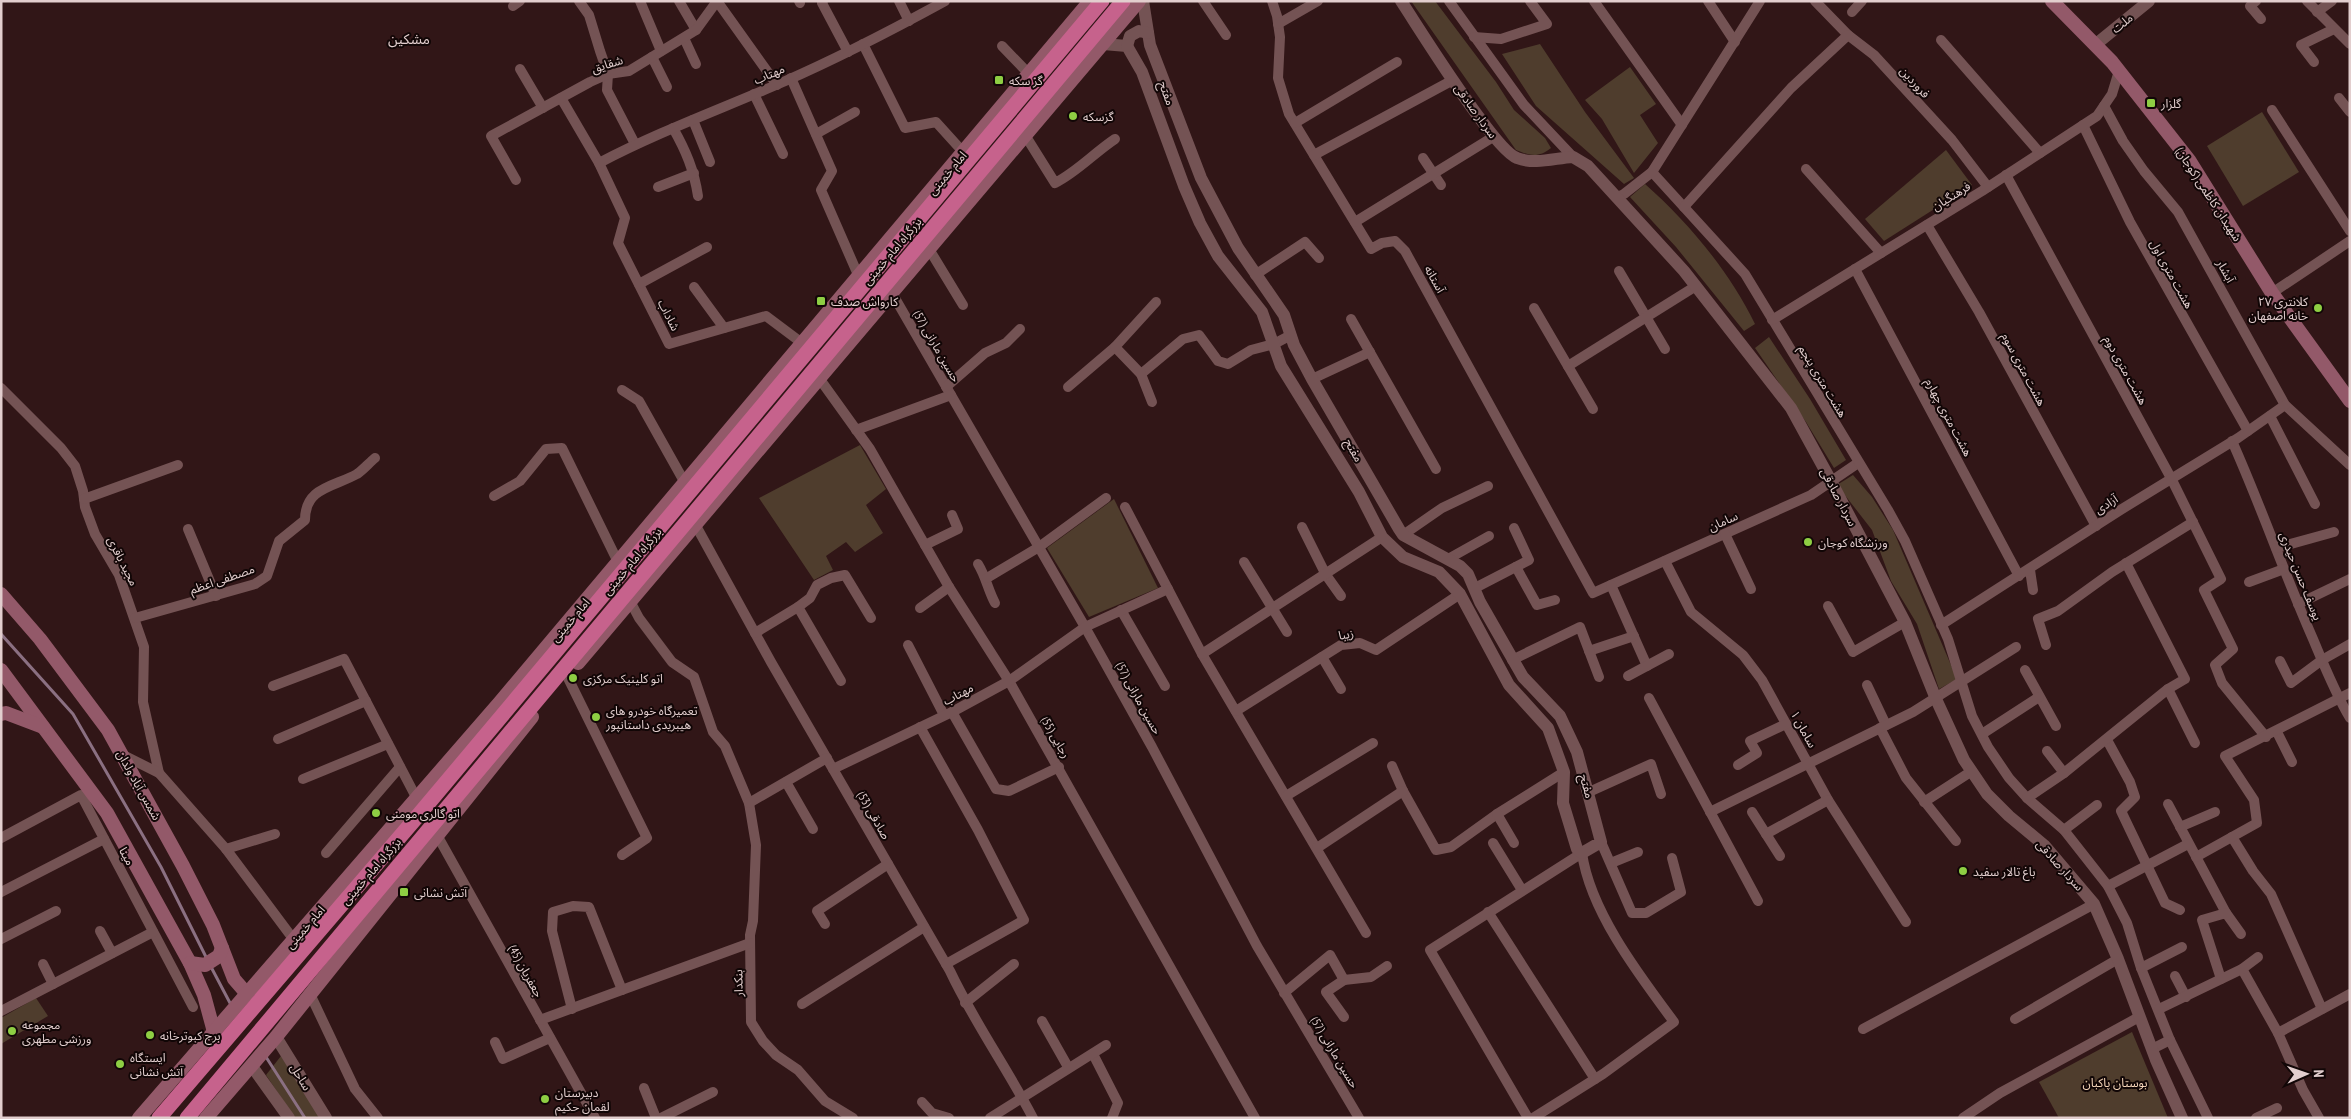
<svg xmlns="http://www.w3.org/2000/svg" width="2351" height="1119" font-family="'PT Sans Narrow','Noto Sans Arabic',sans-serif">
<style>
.green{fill:#4f3d2d}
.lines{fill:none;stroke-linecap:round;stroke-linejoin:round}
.stream{stroke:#8b7082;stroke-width:3}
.minor{stroke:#745354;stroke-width:10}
.tertiary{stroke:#745354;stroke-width:12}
.secondary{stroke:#935969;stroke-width:14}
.trunk{stroke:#c6628c;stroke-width:15}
.poi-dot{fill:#8ece43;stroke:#110606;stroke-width:2}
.labels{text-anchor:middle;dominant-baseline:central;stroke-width:4;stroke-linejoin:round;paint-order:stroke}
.street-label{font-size:12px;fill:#e2cece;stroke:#110606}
.poi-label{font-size:12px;fill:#e2cece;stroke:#110606;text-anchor:start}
.park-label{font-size:12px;fill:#f7d7bb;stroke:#110606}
.neighbourhood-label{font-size:14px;fill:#e2cece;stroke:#110606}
</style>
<rect width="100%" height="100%" fill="#311617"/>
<g class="green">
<path d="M1411,1h24l61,81 18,28 31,28 6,10c-13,10 -20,8 -35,2z"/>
<polygon points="1540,44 1585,112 1634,178 1624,184 1536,106 1502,54"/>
<polygon points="1630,67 1656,104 1640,115 1658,143 1634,173 1602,119 1585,100"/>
<polygon points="2262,112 2299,172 2243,206 2207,146"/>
<polygon points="1946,150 1972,185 1884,241 1865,219"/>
<path d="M1645,184c44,39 84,87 110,140l-11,7 -68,-84 -46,-50z"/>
<polygon points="1769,337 1810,399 1846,460 1834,468 1806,422 1755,348"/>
<polygon points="860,445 886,489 866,505 883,533 855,552 846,542 826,556 833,570 814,580 759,498"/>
<polygon points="1853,475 1872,497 1893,530 1957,679 1939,689 1917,624 1891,581 1872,530 1837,485"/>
<polygon points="1114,499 1158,588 1089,617 1047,548"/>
<polygon points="36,998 48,1016 1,1044 1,1018"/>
<polygon points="2132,1032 2168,1118 2059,1118 2039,1082"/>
<polygon points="281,1056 320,1118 295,1118 266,1075"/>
</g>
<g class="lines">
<g class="stream">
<polyline points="1,634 73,714 161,867 207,959"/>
<polyline points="210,965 230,1003"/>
<polyline points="266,1057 305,1118"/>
</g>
<g class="minor">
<polyline points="579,1 589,15 600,51 608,74 607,90 635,144"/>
<polyline points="640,1 661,51"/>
<polyline points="679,1 696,30"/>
<polyline points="717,1 777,85"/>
<polyline points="799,1 800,3"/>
<polyline points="823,1 822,3 848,52"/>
<polyline points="899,1 909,21"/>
<polyline points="1203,1 1226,35"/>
<polyline points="1272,1 1277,16 1280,37 1278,78 1289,114 1371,249 1382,243 1395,241 1405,251 1593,593 1811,495 1858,463"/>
<polyline points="1449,1 1524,105 1573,157"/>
<polyline points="1594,1 1682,125"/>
<polyline points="1708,1 1735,42"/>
<polyline points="1815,1 1848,35 1874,55 1952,140 1988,187"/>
<polyline points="2256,1 2250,6 2261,19"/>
<polyline points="2307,1 2350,44"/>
<polyline points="513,6 520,1"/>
<polyline points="1852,12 1862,1"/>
<polyline points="2317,12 2332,1"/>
<polyline points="1278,24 1318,1"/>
<polyline points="1474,37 1501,39 1547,24 1530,1"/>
<polyline points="684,38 696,64"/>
<polyline points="1941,40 2040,153"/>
<polyline points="863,44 905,128 936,122 964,153"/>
<polyline points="1002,46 1029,74"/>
<polyline points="652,57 667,87"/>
<polyline points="2314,62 2301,45 2334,29"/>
<polyline points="520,69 543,108"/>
<polyline points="791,78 832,171 821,190 859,277"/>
<polyline points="754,94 783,154"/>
<polyline points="561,98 599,163 625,218 618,243 669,344 766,316 802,343"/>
<polyline points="2339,98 2350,112"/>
<polyline points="2104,106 2123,141 2144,171 2178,212 2285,405 2350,465"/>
<polyline points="2272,110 2350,231"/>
<polyline points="693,120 710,162"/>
<polyline points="1295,123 1397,62"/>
<polyline points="2083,125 2130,222 2248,431"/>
<path d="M673,128c13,23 21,42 25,68"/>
<polyline points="816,134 855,112"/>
<path d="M1025,135l30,48c22,-11 39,-30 60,-44"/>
<polyline points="1314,155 1453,80"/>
<polyline points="1423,158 1441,185"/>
<path d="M599,163c59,-31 122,-54 184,-81 55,-24 109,-52 162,-81"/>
<polyline points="1806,169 1881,253"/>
<polyline points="1652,172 1745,274 1888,510 1905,541 1948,639 1972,716 1988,747 2009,778 2027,798 2064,830 2108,886 2127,923 2141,968 2170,1040 2208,1118"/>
<polyline points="2006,175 2171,478 2221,579 2204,590 2233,649 2215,665 2222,683 2266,737"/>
<polyline points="516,180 491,136 590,82 608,74 629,71 696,30 717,1"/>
<polyline points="658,187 694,173"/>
<polyline points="1617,197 1624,194 1652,172 1760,1"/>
<polyline points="1684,207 1791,88 1848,35"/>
<polyline points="1355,222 1493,137"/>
<polyline points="1927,225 1979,312 2096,526"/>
<polyline points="929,249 963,305"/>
<polyline points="1855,269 2019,576"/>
<polyline points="1619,271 1665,349"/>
<polyline points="1255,275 1305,242 1319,258"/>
<polyline points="639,284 707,247"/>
<polyline points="694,287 724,328"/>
<polyline points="892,293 1085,627 1152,747 1257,946 1359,1118"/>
<polyline points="2272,293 2350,241"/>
<polyline points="1534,308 1593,409"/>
<polyline points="1351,319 1436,469"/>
<polyline points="1772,320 1982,191 2097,116 2112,94 2119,71"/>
<polyline points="1568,366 1696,286"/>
<polyline points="1141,374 1183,339 1199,335 1218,361 1228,364 1251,350 1274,344 1291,335"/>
<polyline points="819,378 870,449 949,587 1009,681 1255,1118"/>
<polyline points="1312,379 1370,352"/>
<polyline points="946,387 985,353 1006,343 1020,329"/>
<polyline points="1068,387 1115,347"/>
<polyline points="1,388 61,448 75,466 83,491 85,507 95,534 119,575 144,647 143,702 159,773"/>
<polyline points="622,390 639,401 685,483"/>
<polyline points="1152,402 1141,374 1115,347 1156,302"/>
<polyline points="2270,416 2315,504"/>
<polyline points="856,430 951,395"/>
<path d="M2232,441c29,65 52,132 81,198 11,26 22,54 37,79"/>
<polyline points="494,496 520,481 546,449 562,448 618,562"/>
<polyline points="84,499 178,465"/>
<polyline points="1125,507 1202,654 1366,933"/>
<path d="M695,524l76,138 179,309c24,51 57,97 83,147"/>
<polyline points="1302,527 1326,575 1341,596"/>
<polyline points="188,529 216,596"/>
<polyline points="1725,534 1751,589"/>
<polyline points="1403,535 1442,508 1488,486"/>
<polyline points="925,545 958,529 952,515"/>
<polyline points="2276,548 2334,532"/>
<polyline points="1448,559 1489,536"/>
<polyline points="1665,561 1691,612 1743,655 1762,680 1828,800 1906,922"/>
<polyline points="1244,562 1287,632"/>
<path d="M978,564c8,13 10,26 17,39"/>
<polyline points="1516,567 1537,605 1555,600"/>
<polyline points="2030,570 2033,590"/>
<polyline points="987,578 1039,547 1106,498"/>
<polyline points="2249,582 2284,569"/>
<polyline points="1611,585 1647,666"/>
<polyline points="1475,588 1529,560 1514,528"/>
<polyline points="630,601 639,618 672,662 694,677 713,732 725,746 749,803 756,845 753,921 750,935 751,1022 763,1041 776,1055 798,1070 825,1101 853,1118"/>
<polyline points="2298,604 2350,579"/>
<polyline points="1828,606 1853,652 1905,622"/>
<polyline points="798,607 841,681"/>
<polyline points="920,608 949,587"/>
<polyline points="1121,610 1165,686"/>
<path d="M135,618l120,-34 12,-8 12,-35 26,-21c0,-33 29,-33 52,-46 6,-4 12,-11 18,-16"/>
<polyline points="1941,625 2122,509 2238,438 2285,405"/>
<polyline points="755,633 798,607 810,598 817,585 831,578 845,575 871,618"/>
<polyline points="908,645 944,715"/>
<polyline points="2046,645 2038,619 2058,611 2112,572 2193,522"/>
<polyline points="1589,651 1634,636"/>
<polyline points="1202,654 1382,537"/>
<polyline points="1322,657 1341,689"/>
<polyline points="1512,660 1580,627 1599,677"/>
<polyline points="2280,661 2291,683 2322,660 2350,644"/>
<polyline points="2025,670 2056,726"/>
<polyline points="567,676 647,838 622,855"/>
<polyline points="1628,676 1669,654"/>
<polyline points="1867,685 1886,725"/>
<polyline points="273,686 344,659 417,799"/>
<polyline points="2168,689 2195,743"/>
<polyline points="1649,698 1758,901"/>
<polyline points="1236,711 1341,645 1360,643 1376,650 1460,594"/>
<polyline points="952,712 996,789 1009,791 1059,767"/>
<polyline points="920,727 978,830 1024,920 946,964"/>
<polyline points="1880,728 1906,778 1956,841"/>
<polyline points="2277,732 2292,762"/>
<polyline points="1982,734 2039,697"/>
<polyline points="278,739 366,701"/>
<polyline points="2107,740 2130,782 2135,797 2121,811 2165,903 2180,910"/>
<polyline points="2047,751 2064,773"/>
<polyline points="123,755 159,773 226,849 294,940"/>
<polyline points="1738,765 1757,753 1750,741 1786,724"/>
<polyline points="1392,766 1403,791 1436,850 1451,847 1497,814 1564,772"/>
<polyline points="833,769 952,712 1009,681 1085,627 1168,589"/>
<polyline points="303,779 388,744"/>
<polyline points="786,782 813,829"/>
<polyline points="1589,792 1651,764 1661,794"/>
<polyline points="1286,796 1373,743"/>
<polyline points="2027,798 2064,773 2168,689 2185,679 2126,563"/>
<polyline points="1924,802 1972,771"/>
<polyline points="749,803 827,758"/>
<polyline points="2168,804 2226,913"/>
<polyline points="1710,812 1913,712 2016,647"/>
<polyline points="1752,812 1780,856"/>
<polyline points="1497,814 1514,843"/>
<polyline points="2180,827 2215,812"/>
<polyline points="2064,830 2097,805"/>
<polyline points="1766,834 1828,800"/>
<polyline points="437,835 595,1118"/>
<polyline points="2232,837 2253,871 2271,894 2322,1009"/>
<polyline points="1,838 81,795 193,1007"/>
<polyline points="1601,842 1632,913 1646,913 1681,892 1672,858"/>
<polyline points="1493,843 1522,890"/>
<polyline points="1317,848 1403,791"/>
<polyline points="226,849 275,834"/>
<polyline points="326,853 400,767"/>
<polyline points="2196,857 2257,823 2254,800 2225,756 2350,693"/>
<polyline points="1611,863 1638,852"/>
<polyline points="2108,886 2188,844"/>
<polyline points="1,892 104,839"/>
<polyline points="1488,912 1595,1079"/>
<polyline points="825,924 817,911 888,864"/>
<polyline points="100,931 112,953"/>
<polyline points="1,939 56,911"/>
<polyline points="43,964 53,984"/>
<polyline points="2141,968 2182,947"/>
<polyline points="2242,969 2278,1033 2303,1090 2319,1118"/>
<polyline points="2175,976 2186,997"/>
<polyline points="2221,979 2202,920 2226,913 2241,934"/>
<polyline points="1344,980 1326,992 1344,1017"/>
<polyline points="1284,993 1330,955 1344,980 1371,977 1387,966"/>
<polyline points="310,994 355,1089 378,1118"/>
<polyline points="965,1003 1014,964"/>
<polyline points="802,1004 924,927"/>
<polyline points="572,1009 552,931 553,912 573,906 589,907 622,990"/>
<polyline points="2159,1009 2242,969 2258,957"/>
<polyline points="1,1011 153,932"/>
<polyline points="2015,1019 2118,959"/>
<polyline points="540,1020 750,943"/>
<polyline points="1042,1021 1068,1067"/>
<polyline points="1863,1029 2094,904"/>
<polyline points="2278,1033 2350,994"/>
<polyline points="495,1042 503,1059 550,1038"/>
<polyline points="2152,1049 2170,1040"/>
<polyline points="1093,1054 1118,1103 1112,1118"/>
<polyline points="644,1088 656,1118"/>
<polyline points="922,1102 932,1113 949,1118"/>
<polyline points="661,1118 713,1092"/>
<polyline points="990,1118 1106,1045"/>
<path d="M1528,1118l-98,-168 152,-97c8,58 57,122 92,169l-71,52 -70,44"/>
<polyline points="1963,1118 2000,1093 2139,1017"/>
<polyline points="2256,1118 2277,1108"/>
</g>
<g class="tertiary">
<path d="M1401,1c18,27 93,149 116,157 18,7 38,0 56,-1l15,9 96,105 107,137 40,73 74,141 31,77 28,61 23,34 22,22 35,29 50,59 24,55 38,101 26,58"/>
<polyline points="1103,44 1127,46 1142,72 1184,186 1200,223 1218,256 1262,312 1281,366 1359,492 1382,537 1403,557 1439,572 1460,594 1509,685 1548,728 1564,772 1563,803 1577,849 1582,853 1601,842 1577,752 1560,716 1523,677 1480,602 1468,574 1460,566 1403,535 1399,529 1312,379 1294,345 1284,315 1238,248 1201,178 1150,45 1143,1"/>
<polyline points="2095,45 2149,1"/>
<polyline points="1127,46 1130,36 1139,31 1148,33"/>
<polyline points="276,1037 326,1118"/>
<polyline points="251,1065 289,1118"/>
</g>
<g class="secondary">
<polyline points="2052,1 2112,62 2189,160 2272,293 2350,401"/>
<polyline points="1,594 40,639 108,730 183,866 213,925 234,979 247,994"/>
<polyline points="578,663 1139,1"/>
<polyline points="1,670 107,813 190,963 204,995 214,1032"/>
<polyline points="1,714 6,713 43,727"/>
<polyline points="190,963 205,965 219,956 222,948"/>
<polyline points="139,1118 500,702 1090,1"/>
<polyline points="206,1118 276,1037 532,717"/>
</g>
<g class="trunk">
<polyline points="159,1118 416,818 1102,1"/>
<polyline points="187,1118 1123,1"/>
</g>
</g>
<g class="poi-dot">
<rect x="994" y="75" width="10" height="10" rx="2.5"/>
<rect x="2146" y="98" width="10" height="10" rx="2.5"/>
<circle cx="1073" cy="116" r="5"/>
<rect x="816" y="296" width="10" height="10" rx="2.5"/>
<circle cx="2318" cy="308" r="5"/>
<circle cx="1808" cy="542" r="5"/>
<circle cx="573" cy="678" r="5"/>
<circle cx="596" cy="717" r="5"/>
<circle cx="376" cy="813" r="5"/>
<circle cx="1963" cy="871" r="5"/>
<rect x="399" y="887" width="10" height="10" rx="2.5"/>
<circle cx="12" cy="1031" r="5"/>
<circle cx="150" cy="1035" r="5"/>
<circle cx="120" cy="1064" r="5"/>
<circle cx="545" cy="1099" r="5"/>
</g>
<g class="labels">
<g class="street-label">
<text transform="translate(2122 23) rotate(-38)">ملت</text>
<text transform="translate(607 64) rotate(-17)">شقایق</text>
<text transform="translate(769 74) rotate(-23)">مهتاب</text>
<text transform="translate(1915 82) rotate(47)">فروردین</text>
<text transform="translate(1167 93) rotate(70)">مفتح</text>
<text transform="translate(1476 111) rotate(54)">سردار صادقی</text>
<text transform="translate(947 173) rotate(-50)">امام خمینی</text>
<text transform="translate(2209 194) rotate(57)">شهیدان کاظمی (کوجان)</text>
<text transform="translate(1951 196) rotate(-32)">فرهنگیان</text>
<text transform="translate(892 251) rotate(-50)">بزرگراه امام خمینی</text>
<text transform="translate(2226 271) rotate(61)">آبشار</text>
<text transform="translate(2172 274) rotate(61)">هشت متری اول</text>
<text transform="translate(1435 279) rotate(61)">آستانه</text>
<text transform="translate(669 315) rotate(63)">شاداب</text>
<text transform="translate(937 346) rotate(60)">حسین مارانی (57)</text>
<text transform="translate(2024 369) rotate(62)">هشت متری سوم</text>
<text transform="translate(2126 370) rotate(61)">هشت متری دوم</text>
<text transform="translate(1823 381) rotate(59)">هشت متری پنجم</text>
<text transform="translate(1949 417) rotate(62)">هشت متری چهارم</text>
<text transform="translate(1354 450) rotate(60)">مفتح</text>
<text transform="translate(1839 497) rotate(62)">سردار صادقی</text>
<text transform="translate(2106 504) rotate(-33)">آزادی</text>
<text transform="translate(1723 521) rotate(-24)">سامان</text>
<text transform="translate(123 561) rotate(63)">مجید باقری</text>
<text transform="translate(632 561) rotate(-50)">بزرگراه امام خمینی</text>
<text transform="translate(2301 576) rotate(68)">یوسف حسن حیدری</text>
<text transform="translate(222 579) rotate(-19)">مصطفی اعظم</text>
<text transform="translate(570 620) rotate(-50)">امام خمینی</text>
<text transform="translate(1346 634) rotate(-11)">زیبا</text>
<text transform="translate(958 694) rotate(-28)">مهتاب</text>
<text transform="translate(1139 698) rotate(61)">حسین مارانی (57)</text>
<text transform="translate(1804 729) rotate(61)">سامان ۱</text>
<text transform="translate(1056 737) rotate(60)">رجایی (55)</text>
<text transform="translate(139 785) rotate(61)">شمس آباد ولدان</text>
<text transform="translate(1587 786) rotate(74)">مفتح</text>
<text transform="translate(874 815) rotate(60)">صادقی (53)</text>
<text transform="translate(127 856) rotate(62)">مینا</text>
<text transform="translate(2060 865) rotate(48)">سردار صادقی</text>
<text transform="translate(371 871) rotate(-49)">بزرگراه امام خمینی</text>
<text transform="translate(305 927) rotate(-49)">امام خمینی</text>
<text transform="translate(526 971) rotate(61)">جعفریان (45)</text>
<text transform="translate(738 983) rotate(-91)">بنکدار</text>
<text transform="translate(1335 1052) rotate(59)">حسین مارانی (57)</text>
<text transform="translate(301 1077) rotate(59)">ساحل</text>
</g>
<g class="poi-label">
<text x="1009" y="80">گز سکه</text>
<text x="2161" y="103">گلزار</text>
<text x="1083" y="116">گزسکه</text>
<text x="831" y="301">کارواش صدف</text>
<text x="2308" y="301" text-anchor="end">کلانتری ۲۷<tspan x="2308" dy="14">خانه اصفهان</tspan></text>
<text x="1818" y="542">ورزشگاه کوجان</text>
<text x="583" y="678">اتو کلینیک مرکزی</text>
<text x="606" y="710">تعمیرگاه خودرو های<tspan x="606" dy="14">هیبریدی داستانپور</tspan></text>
<text x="386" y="813">اتو گالری مومنی</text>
<text x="1973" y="871">باغ تالار سفید</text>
<text x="414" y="892">آتش نشانی</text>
<text x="22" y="1024">مجموعه<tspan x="22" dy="14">ورزشی مطهری</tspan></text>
<text x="160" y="1035">برج کبوترخانه</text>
<text x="130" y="1057">ایستگاه<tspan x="130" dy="14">آتش نشانی</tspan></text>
<text x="555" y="1092">دبیرستان<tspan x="555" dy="14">لقمان حکیم</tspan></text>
</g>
<g class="park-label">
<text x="2115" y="1082">بوستان پاکبان</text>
</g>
<g class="neighbourhood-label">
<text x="409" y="39">مشکین</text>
</g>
</g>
<rect width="2351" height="1119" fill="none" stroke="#e2cece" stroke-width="5"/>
<g transform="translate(2306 1074) rotate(88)" stroke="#110606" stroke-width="4" paint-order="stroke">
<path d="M0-4L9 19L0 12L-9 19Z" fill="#e2cece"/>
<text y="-8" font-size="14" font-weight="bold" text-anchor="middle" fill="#e2cece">N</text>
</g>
</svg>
